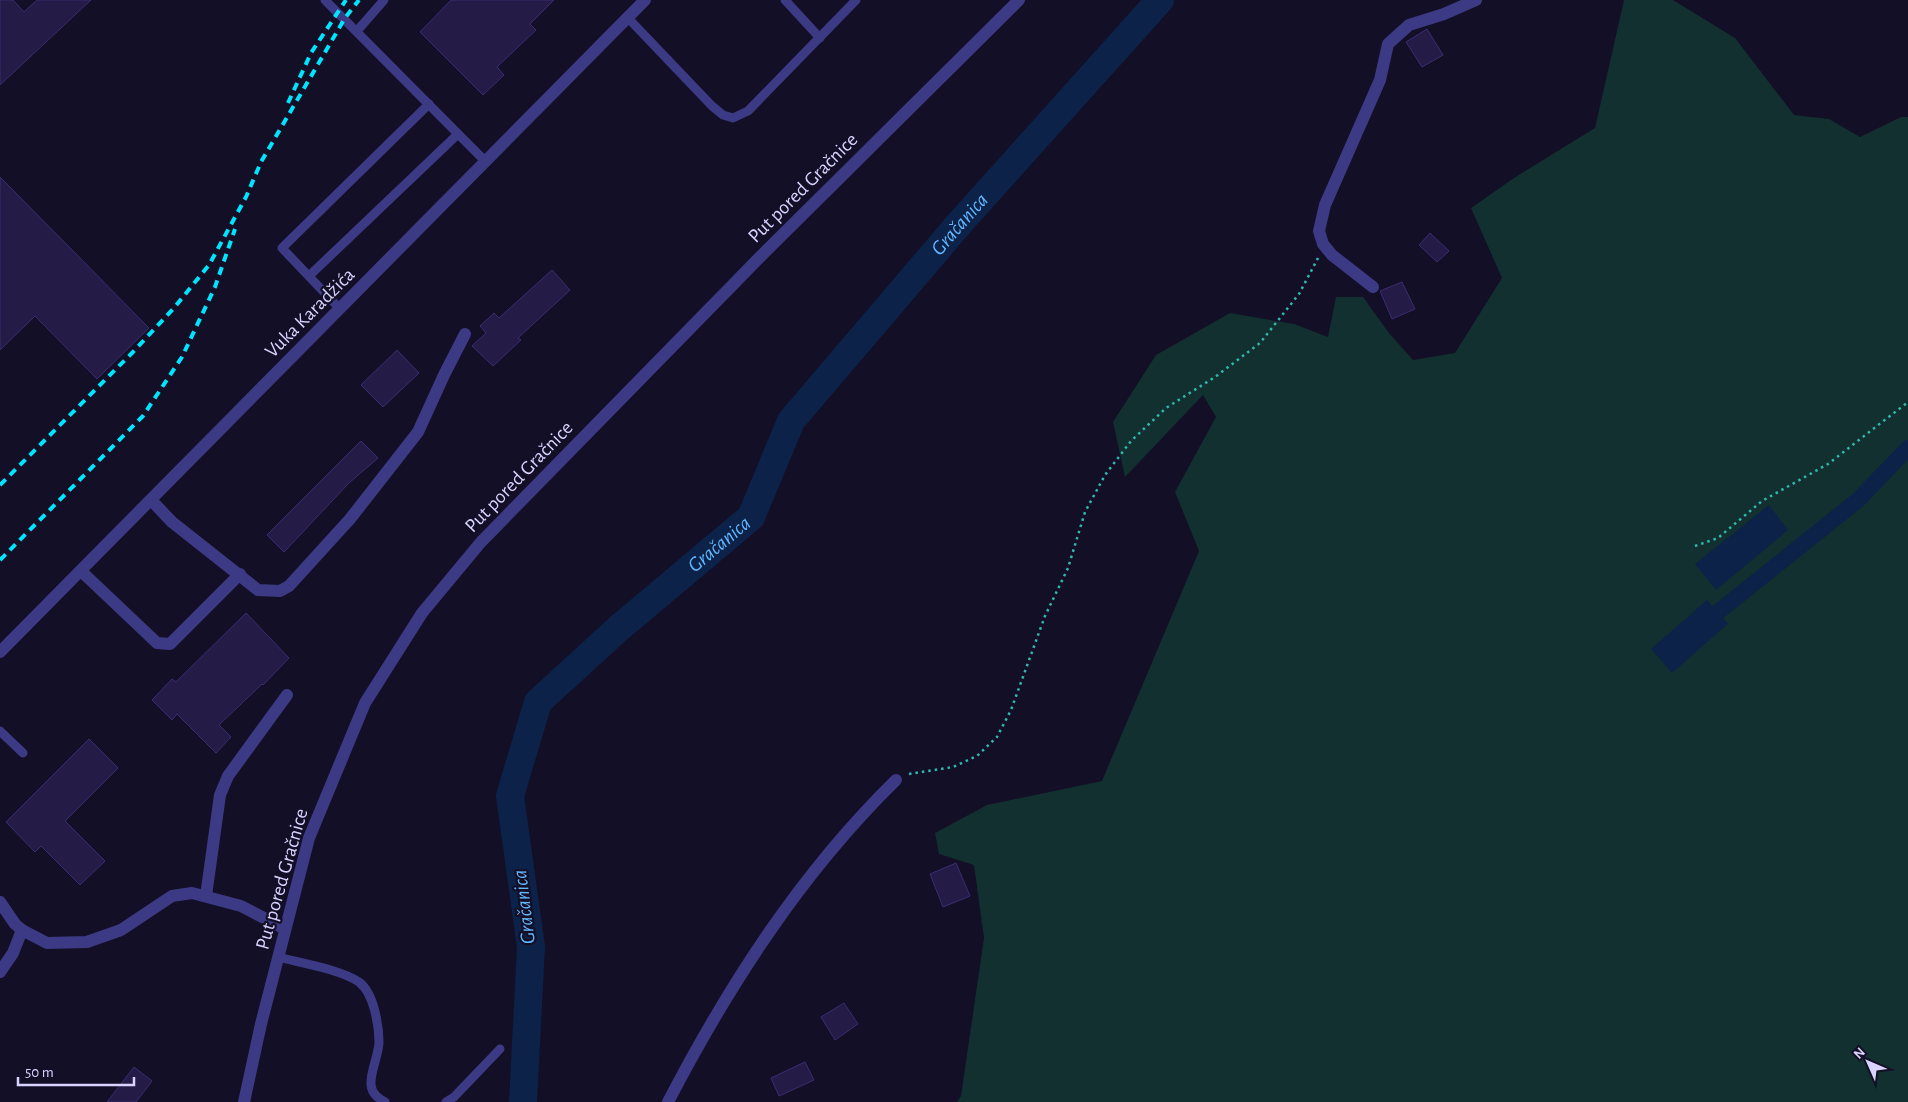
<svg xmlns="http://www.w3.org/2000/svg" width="1908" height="1102" font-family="'Alegreya Sans',sans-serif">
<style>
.green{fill:#12302f}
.water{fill:#0c2248}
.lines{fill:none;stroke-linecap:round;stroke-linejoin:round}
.canal{stroke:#0c2248;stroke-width:16}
.river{stroke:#0c2248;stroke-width:28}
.building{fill:#241b47;stroke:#3b2d73}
.path{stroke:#2fb8b0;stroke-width:2.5;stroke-dasharray:2.5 4;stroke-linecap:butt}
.service{stroke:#3d3a85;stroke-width:9}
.minor{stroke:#3d3a85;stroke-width:12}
.tertiary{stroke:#3d3a85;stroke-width:12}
.rail{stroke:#00e5ff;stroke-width:4;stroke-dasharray:8 6;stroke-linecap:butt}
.labels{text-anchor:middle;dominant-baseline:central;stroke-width:4.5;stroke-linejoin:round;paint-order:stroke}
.street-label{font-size:20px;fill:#d9d4ff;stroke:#130f26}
.water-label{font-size:21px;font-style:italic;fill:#62b6ff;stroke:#130f26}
</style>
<rect width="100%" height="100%" fill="#130f26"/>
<polygon class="green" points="1624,0 1673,0 1735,38 1794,115 1829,119 1860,137 1901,117 1908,117 1908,1102 957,1102 961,1096 984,938 974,865 939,854 935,833 987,805 1102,781 1199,551 1175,492 1216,417 1203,395 1125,477 1113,422 1156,355 1230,313 1294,324 1328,337 1336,297 1363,297 1389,333 1413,360 1455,353 1502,278 1471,208 1514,178 1595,128"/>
<g class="water">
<polygon points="1769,505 1788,530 1716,590 1695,564"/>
<polygon points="1707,600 1728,624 1672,673 1651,649"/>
</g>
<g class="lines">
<polyline class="canal" points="1718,612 1858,500 1908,448"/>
<path class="river" id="s1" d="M523,1102l8,-155 -21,-151 28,-94 81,-74 132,-111 40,-96 167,-196 202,-225"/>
</g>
<g class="building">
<polygon points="0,0 13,0 24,12 37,0 91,0 0,85"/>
<polygon points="451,0 554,0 530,24 536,30 497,67 504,75 483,95 420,32"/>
<polygon points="1427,29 1443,55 1422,67 1406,42"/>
<polygon points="0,177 149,328 97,379 35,316 0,350"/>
<polygon points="1430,233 1449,251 1437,262 1419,245"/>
<polygon points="552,270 570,290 518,338 521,340 493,366 472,346 486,333 480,326 494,313 499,318"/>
<polygon points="1402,282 1415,309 1392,319 1380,291"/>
<polygon points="397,350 419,373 383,407 361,385"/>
<polygon points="361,441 378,458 349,483 284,552 267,535"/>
<polygon points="246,613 289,658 263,685 262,684 219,725 231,737 216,753 177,714 172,720 152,700 172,679 176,682"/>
<polygon points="89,739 118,768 65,821 105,861 80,885 41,846 35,852 6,822"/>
<polygon points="956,863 970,896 943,907 930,874"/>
<polygon points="844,1003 858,1024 835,1040 821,1017"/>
<polygon points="805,1062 814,1080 779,1096 771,1078"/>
<polygon points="134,1067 152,1081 136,1102 107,1102"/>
</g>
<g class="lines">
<g class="path">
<polyline points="1695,546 1718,538 1762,501 1828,464 1908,402"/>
<polyline points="909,774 953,767 977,756 997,737 1011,710 1045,616 1068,568 1085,512 1105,475 1131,441 1166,408 1215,377 1260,343 1299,294 1318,258"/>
</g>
<g class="service">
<polyline points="325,0 486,162"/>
<polyline points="785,0 820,38"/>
<polyline points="628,18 712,106 723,115 733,118 748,111 856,0"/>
<polyline points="357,31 384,0"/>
<polyline points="309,276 458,134"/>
<polyline points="340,309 282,248 429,104"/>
<polyline points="0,731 23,753"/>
<path d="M278,957c23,6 61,12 81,25 15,11 20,44 20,61 -1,14 -9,29 -8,42 1,9 7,13 14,17"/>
<polyline points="446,1102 454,1097 500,1049"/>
</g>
<g class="minor">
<polyline points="1373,287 1332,255 1323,244 1319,231 1325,205 1380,80 1388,44 1409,25 1444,14 1476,0"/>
<polyline points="151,500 172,522 258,590 280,591 289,586 350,519 418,432 444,375 465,334"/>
<polyline points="81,571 157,643 170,644 240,574"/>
<polyline points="206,896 220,795 228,776 287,695"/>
<polyline points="0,902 15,924 22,930 13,953 0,972"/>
<polyline points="22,930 47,943 87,942 121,930 172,896 192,893 241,906 285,929"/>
<polyline points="244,1102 261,1024 309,838 365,703 422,613 481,542 759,258 1019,0"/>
<path d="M668,1102c61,-117 133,-229 228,-322"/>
</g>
<polyline class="tertiary" points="0,652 645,0"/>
<g class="rail">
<polyline points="288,103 311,53 346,0"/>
<polyline points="0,485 133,352 174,308 209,265 246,197 261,162 345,18 359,0"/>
<polyline points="0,560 143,416 182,357 215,287 235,229"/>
</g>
</g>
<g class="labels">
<g class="street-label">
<text transform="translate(803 188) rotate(-45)">Put pored Gračnice</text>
<text transform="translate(310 313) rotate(-45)">Vuka Karadžića</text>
<text transform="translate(519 477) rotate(-46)">Put pored Gračnice</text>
<text transform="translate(282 879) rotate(-74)">Put pored Gračnice</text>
</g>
<g class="water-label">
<text stroke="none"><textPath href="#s1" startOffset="1051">Gračanica</textPath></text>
<text stroke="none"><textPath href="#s1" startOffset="646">Gračanica</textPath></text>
<text transform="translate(524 907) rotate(-97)">Gračanica</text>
</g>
</g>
<g transform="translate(1868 1062) rotate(315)" stroke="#130f26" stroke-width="4" paint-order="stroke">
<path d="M0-4L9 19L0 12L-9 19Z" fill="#d9d4ff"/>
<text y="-8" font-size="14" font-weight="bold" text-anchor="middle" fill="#d9d4ff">N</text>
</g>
<path d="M18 1077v8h116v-8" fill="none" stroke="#d9d4ff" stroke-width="2.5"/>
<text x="25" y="1077" font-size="15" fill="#d9d4ff" stroke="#130f26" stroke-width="4" paint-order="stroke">50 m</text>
</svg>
